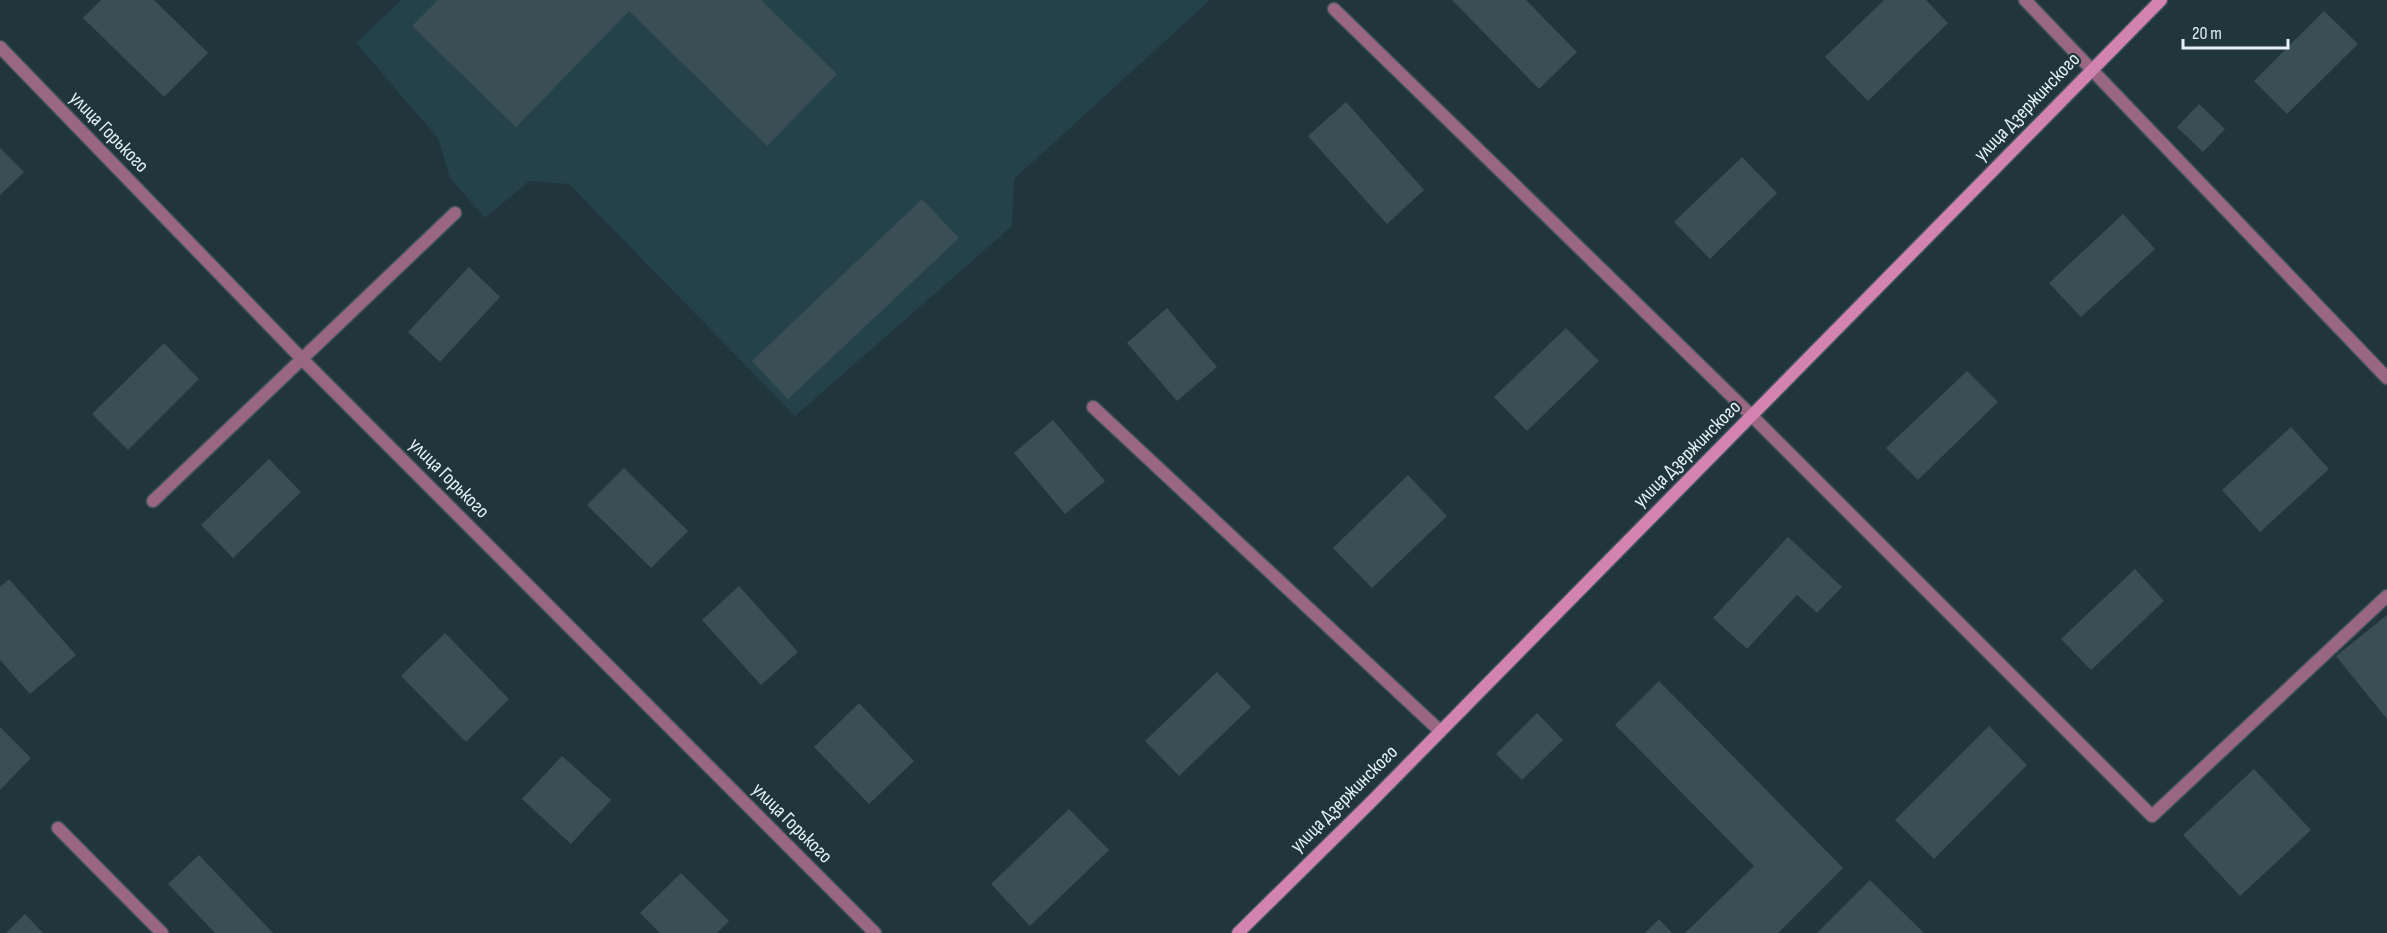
<svg xmlns="http://www.w3.org/2000/svg" width="2387" height="933" font-family="'Sofia Sans Condensed',sans-serif">
<style>
.built{fill:#25424b}
.building{fill:#3a4e56}
.lines{fill:none;stroke-linecap:round;stroke-linejoin:round}
.lane-casing{stroke:#40535a;stroke-width:15}
.street-casing{stroke:#40535a;stroke-width:15}
.secondary-casing{stroke:#40535a;stroke-width:15}
.lane{stroke:#996782;stroke-width:12}
.street{stroke:#996782;stroke-width:12}
.secondary{stroke:#d283af;stroke-width:12}
.labels{text-anchor:middle;dominant-baseline:central;stroke-width:4.5;stroke-linejoin:round;paint-order:stroke}
.street-label{font-size:20px;fill:#e5f1f6;stroke:#21353c}
</style>
<rect width="100%" height="100%" fill="#21353c"/>
<polygon class="built" points="401,0 1210,0 1014,179 1012,226 795,416 569,184 529,181 485,218 450,178 438,138 356,43"/>
<g class="building">
<polygon points="101,0 154,0 208,53 164,97 83,18"/>
<polygon points="438,0 761,0 837,74 767,146 629,11 516,127 412,26"/>
<polygon points="1452,0 1526,0 1577,52 1539,89"/>
<polygon points="1884,0 1926,0 1948,23 1868,101 1825,57"/>
<polygon points="2324,11 2358,44 2287,114 2254,81"/>
<polygon points="1346,102 1424,190 1387,224 1308,136"/>
<polygon points="2199,104 2225,129 2203,152 2177,127"/>
<polygon points="0,148 24,172 0,195"/>
<polygon points="1742,157 1777,193 1710,259 1674,222"/>
<polygon points="922,199 959,238 788,399 752,361"/>
<polygon points="2123,214 2155,249 2081,317 2049,283"/>
<polygon points="469,267 500,297 440,362 408,332"/>
<polygon points="1167,308 1217,367 1177,401 1127,343"/>
<polygon points="1566,328 1599,361 1527,431 1494,397"/>
<polygon points="164,343 199,379 128,450 92,414"/>
<polygon points="1967,371 1998,402 1918,480 1886,448"/>
<polygon points="1053,420 1105,481 1065,514 1014,453"/>
<polygon points="2291,427 2329,469 2260,532 2222,490"/>
<polygon points="269,459 301,492 233,558 201,525"/>
<polygon points="624,468 688,531 651,568 587,505"/>
<polygon points="1408,475 1447,516 1372,588 1333,548"/>
<polygon points="1788,537 1842,587 1817,613 1797,595 1747,649 1713,618"/>
<polygon points="2135,569 2164,601 2091,670 2061,639"/>
<polygon points="9,579 76,655 30,694 0,660 0,587"/>
<polygon points="739,586 798,652 761,685 702,620"/>
<polygon points="2387,615 2387,719 2336,656"/>
<polygon points="445,633 509,699 466,742 401,676"/>
<polygon points="1217,672 1251,707 1179,776 1145,741"/>
<polygon points="1659,681 1843,868 1778,933 1685,933 1754,866 1615,725"/>
<polygon points="859,703 914,761 869,804 814,747"/>
<polygon points="1537,713 1563,740 1522,780 1496,754"/>
<polygon points="1989,726 2027,765 1934,859 1895,820"/>
<polygon points="0,727 31,758 0,790"/>
<polygon points="562,756 611,800 571,844 522,799"/>
<polygon points="2254,769 2311,830 2240,896 2183,835"/>
<polygon points="1069,809 1109,850 1030,926 991,884"/>
<polygon points="199,855 273,933 215,933 168,884"/>
<polygon points="681,873 729,921 717,933 660,933 640,913"/>
<polygon points="1870,880 1924,933 1817,933"/>
<polygon points="25,914 43,933 6,933"/>
<polygon points="1659,919 1672,933 1645,933"/>
</g>
<g class="lines">
<g class="lane-casing">
<g id="lane">
<polyline points="1334,9 1752,416"/>
<polyline points="1093,407 1439,730"/>
<polyline points="153,501 455,213"/>
<polyline points="58,828 162,933"/>
</g>
</g>
<g class="street-casing">
<g id="street">
<polyline points="2025,0 2387,378"/>
<polyline points="0,47 302,359 875,933"/>
<polyline points="1752,416 2152,816 2387,596"/>
</g>
</g>
<g class="secondary-casing">
<polyline id="secondary" points="1238,933 1370,803 2161,0"/>
</g>
<use href="#lane" class="lane"/>
<use href="#street" class="street"/>
<use href="#secondary" class="secondary"/>
</g>
<g class="labels">
<g class="street-label">
<text transform="translate(2027 107) rotate(-46)">улица Дзержинского</text>
<text transform="translate(109 132) rotate(46)">улица Горького</text>
<text transform="translate(1687 454) rotate(-45)">улица Дзержинского</text>
<text transform="translate(449 478) rotate(45)">улица Горького</text>
<text transform="translate(1344 799) rotate(-45)">улица Дзержинского</text>
<text transform="translate(792 823) rotate(45)">улица Горького</text>
</g>
</g>
<path d="M2183 39v9h105v-9" fill="none" stroke="#e5f1f6" stroke-width="3"/>
<text x="2192" y="39" font-size="18" fill="#e5f1f6" stroke="#21353c" stroke-width="4.5" paint-order="stroke">20 m</text>
</svg>
